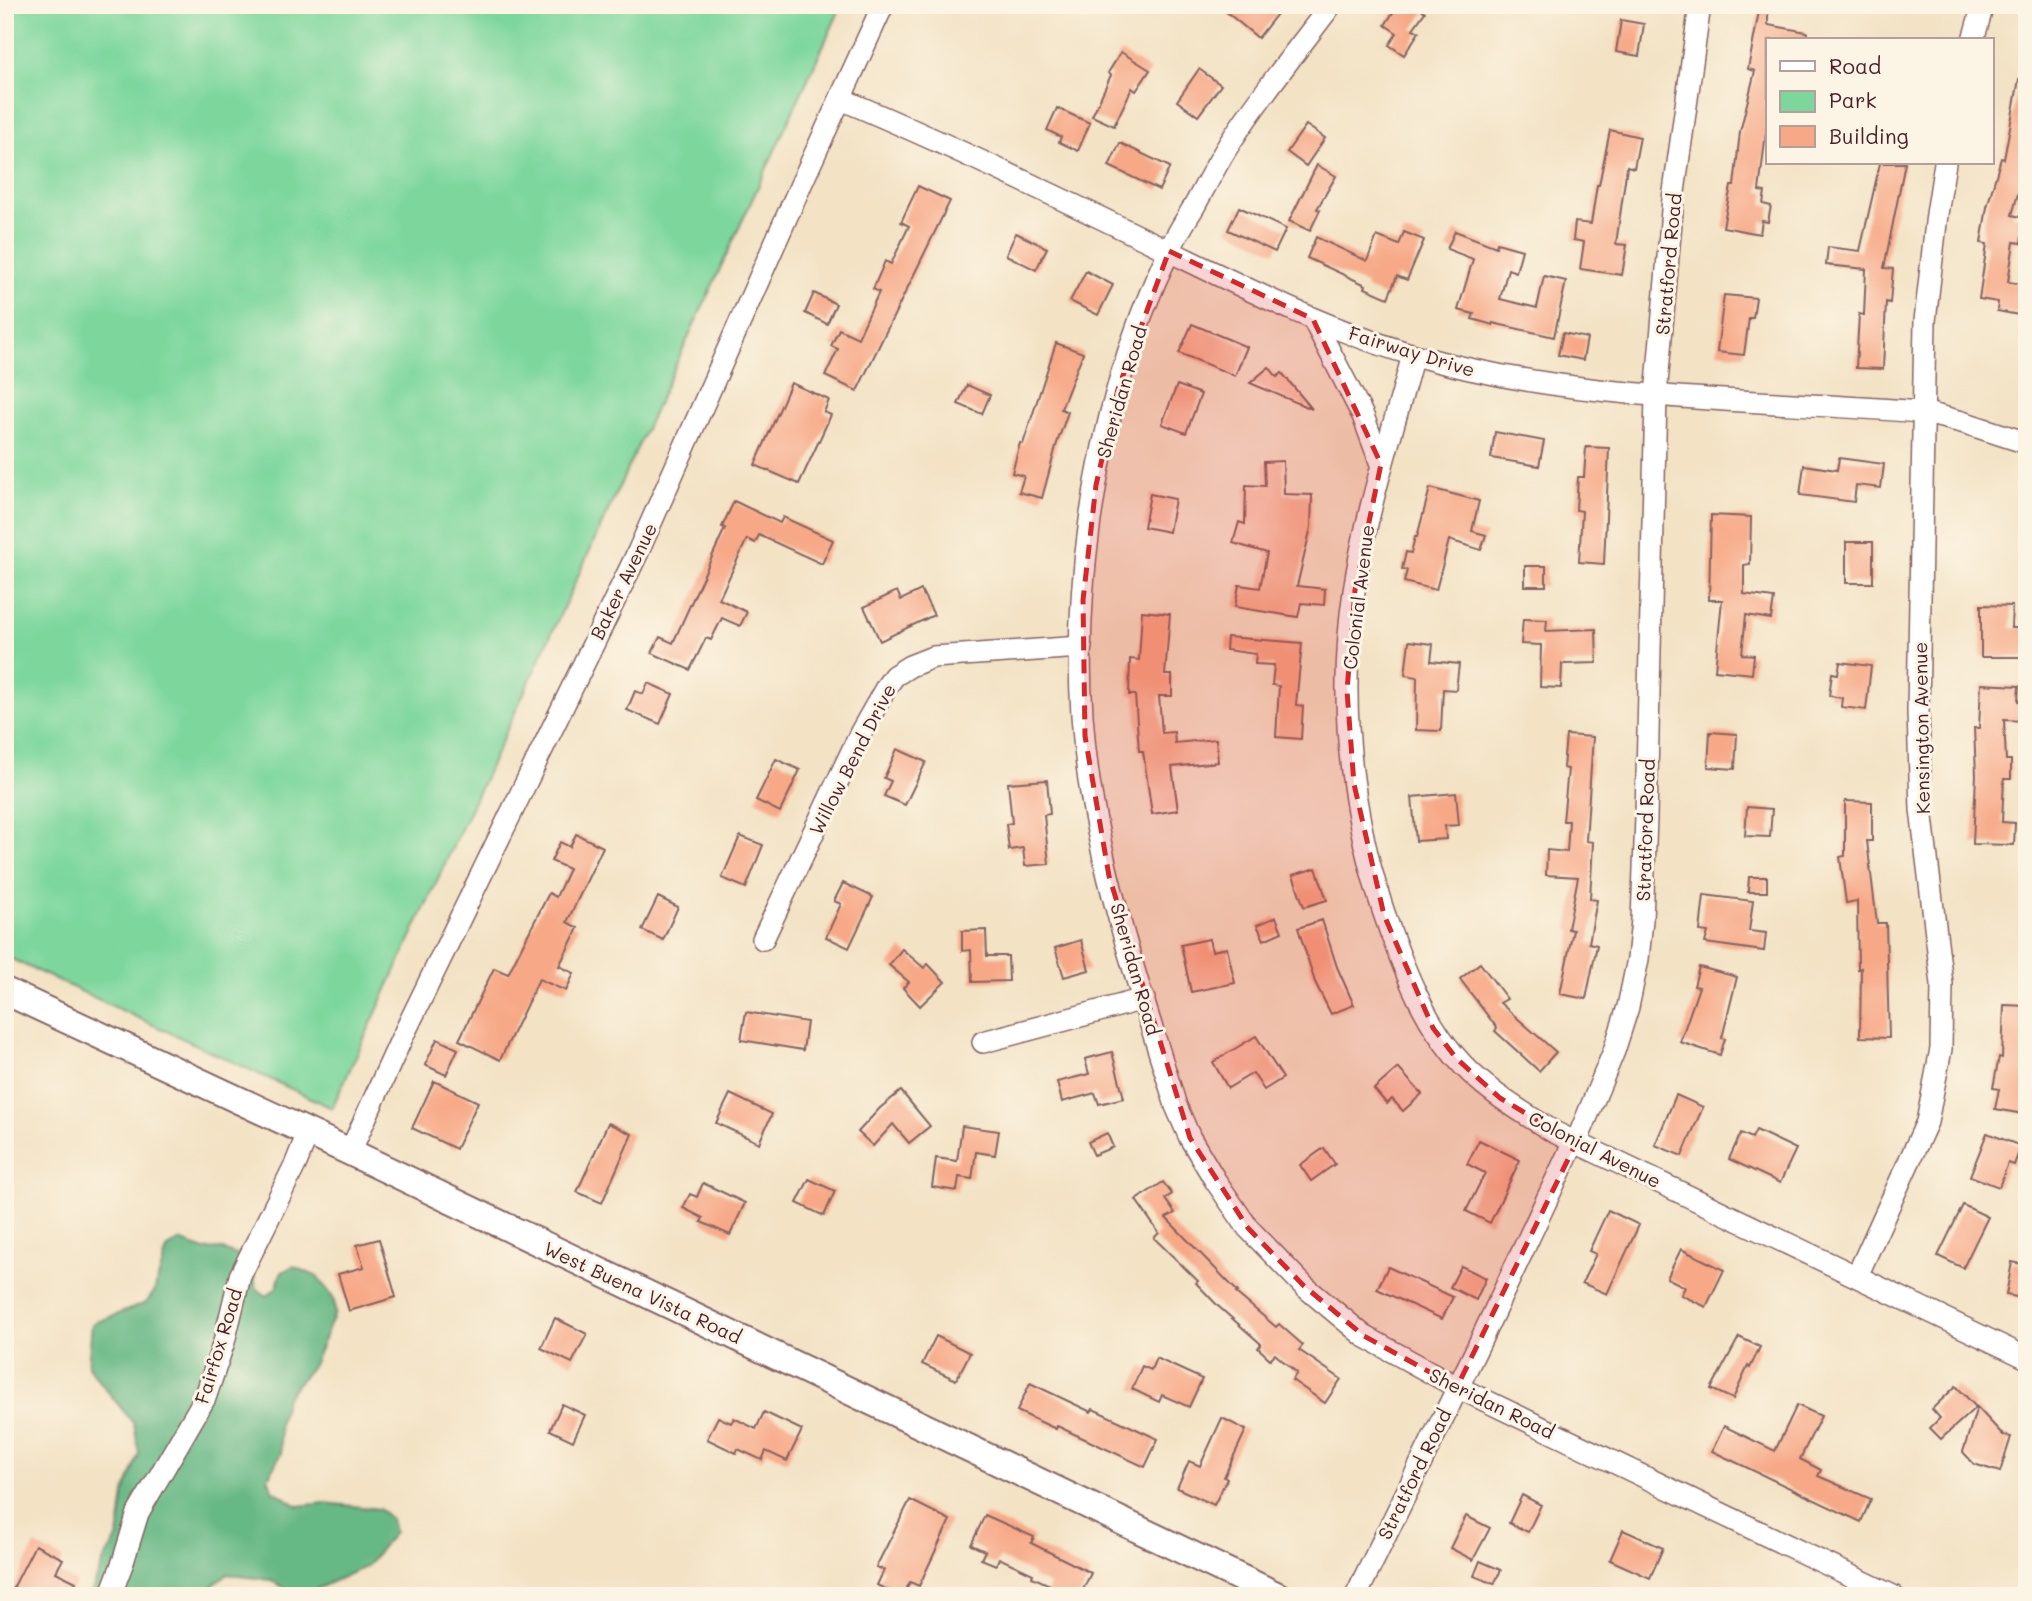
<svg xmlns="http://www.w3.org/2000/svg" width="2032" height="1601" font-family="Mali,sans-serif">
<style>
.green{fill:#7dd79d;stroke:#647b64;stroke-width:2}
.forest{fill:#66b884;stroke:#586c58;stroke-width:2}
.building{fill:#f7a987}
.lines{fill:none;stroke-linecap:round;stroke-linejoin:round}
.minor-casing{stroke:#856361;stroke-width:24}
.tertiary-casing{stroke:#856361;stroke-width:30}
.minor{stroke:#fff;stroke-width:21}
.tertiary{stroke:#fff;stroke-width:26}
.marked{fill:#d62828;fill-opacity:0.2;stroke:#d62828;stroke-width:5;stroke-dasharray:14 9;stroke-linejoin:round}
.labels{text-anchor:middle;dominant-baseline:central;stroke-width:6;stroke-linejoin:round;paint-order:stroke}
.street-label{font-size:19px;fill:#4a1f2b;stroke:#fcf5e5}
</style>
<rect width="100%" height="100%" fill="#fcf5e5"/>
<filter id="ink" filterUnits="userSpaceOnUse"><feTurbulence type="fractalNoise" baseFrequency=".0143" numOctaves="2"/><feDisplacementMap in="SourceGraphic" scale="14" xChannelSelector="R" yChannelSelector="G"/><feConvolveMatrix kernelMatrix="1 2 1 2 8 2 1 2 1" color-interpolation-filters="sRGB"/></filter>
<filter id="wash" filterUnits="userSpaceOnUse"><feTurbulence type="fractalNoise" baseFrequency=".00686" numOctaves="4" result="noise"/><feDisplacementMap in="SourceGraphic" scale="28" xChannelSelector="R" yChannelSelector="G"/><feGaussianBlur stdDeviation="1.57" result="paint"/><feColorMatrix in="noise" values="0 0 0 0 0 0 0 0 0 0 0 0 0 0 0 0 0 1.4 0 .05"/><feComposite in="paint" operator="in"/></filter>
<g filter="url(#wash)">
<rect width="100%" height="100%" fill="#f3e2c4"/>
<polygon class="green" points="5,5 842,5 332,1108 5,956"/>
<polygon class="forest" points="179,1241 205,1250 220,1249 251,1260 256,1288 267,1296 277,1287 281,1273 293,1266 318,1277 334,1299 335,1313 313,1365 286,1397 279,1425 281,1453 268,1478 273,1490 298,1506 325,1503 379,1509 391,1519 394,1532 367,1566 310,1592 295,1593 270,1580 227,1574 200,1596 90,1596 103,1562 118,1537 124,1494 139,1454 134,1424 88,1367 92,1324 146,1303 154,1292 167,1249"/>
<g id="blocks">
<g class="building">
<polygon points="1218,5 1284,5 1258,38"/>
<polygon points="1398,5 1416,5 1425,12 1413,29 1419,32 1404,55 1389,45 1397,33 1385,25"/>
<polygon points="1760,6 1768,7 1768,25 1807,32 1806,40 1768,40 1768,116 1759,191 1765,192 1763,204 1771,206 1768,222 1762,221 1760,234 1723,227 1731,186 1734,186 1740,132 1755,71 1748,69"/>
<polygon points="1621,20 1644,24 1639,56 1616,52"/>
<polygon points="1121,52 1150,70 1136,91 1132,88 1114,126 1092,116 1111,75 1108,73"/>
<polygon points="1199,69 1221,85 1198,116 1177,101"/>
<polygon points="2019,79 2027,80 2027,162 2012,215 2025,218 2021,243 2014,242 2008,282 2023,284 2019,315 1997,311 1998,302 1979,299 1987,244 1981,243 1987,207 2001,158 2004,159"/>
<polygon points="1057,108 1090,123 1078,151 1059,142 1061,137 1047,130"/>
<polygon points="1306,125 1325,138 1306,166 1287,152"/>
<polygon points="1610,130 1640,137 1634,168 1627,166 1616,244 1627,245 1622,275 1580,269 1584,242 1573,240 1575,222 1591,224 1597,185 1599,185"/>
<polygon points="1120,143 1170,167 1159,190 1109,166"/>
<polygon points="1880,163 1905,163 1884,268 1893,269 1890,303 1886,302 1883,369 1856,368 1859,314 1864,315 1866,269 1826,265 1828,247 1860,251"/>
<polygon points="1317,165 1336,176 1317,209 1320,210 1310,231 1289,221"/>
<polygon points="918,186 950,201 857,391 825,376 838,349 831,346 839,329 858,338 879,292 873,289 885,261 891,264 909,226 901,222"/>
<polygon points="1239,207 1286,229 1275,252 1228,230"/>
<polygon points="1455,231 1496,247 1497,243 1522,250 1516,272 1508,269 1500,299 1537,308 1544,276 1566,281 1554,337 1493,323 1493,325 1472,319 1474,314 1458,310 1473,259 1447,249"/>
<polygon points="1404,232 1424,240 1407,280 1397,276 1388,298 1365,288 1366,285 1307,258 1316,237 1367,261 1377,236 1399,245"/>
<polygon points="1016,233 1047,248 1036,270 1006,255"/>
<polygon points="1086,271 1113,285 1098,315 1070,301"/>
<polygon points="814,293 836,304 827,324 805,313"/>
<polygon points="1724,295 1756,298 1753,318 1749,318 1744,355 1717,352"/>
<polygon points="1192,324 1247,347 1235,376 1179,353"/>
<polygon points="1563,333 1587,338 1583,360 1558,355"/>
<polygon points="1056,343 1083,353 1061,409 1068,412 1057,443 1042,498 1019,492 1024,476 1012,473 1020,443 1023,444"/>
<polygon points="1269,367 1277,377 1282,373 1312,409 1250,383"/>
<polygon points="791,383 829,400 824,412 831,415 799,484 755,465"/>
<polygon points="967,385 990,395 982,414 958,404"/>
<polygon points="1177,385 1201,394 1186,433 1162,424"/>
<polygon points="1495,432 1544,441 1539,466 1491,458"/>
<polygon points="1586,447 1609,448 1604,564 1579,562 1582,511 1576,510 1578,477 1584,477"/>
<polygon points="1839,458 1884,464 1881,488 1856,485 1854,502 1800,495 1804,465 1837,470"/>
<polygon points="1283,461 1284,494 1312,495 1311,527 1297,586 1325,589 1324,605 1301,603 1298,617 1235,607 1239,585 1260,588 1267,553 1233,543 1239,522 1245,524 1246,485 1265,486 1264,462"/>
<polygon points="1430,488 1479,501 1472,531 1486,535 1481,550 1449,540 1436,590 1404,582 1407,570 1402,569 1406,552 1411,553 1415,537 1417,537"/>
<polygon points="1150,494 1175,499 1169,532 1144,527"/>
<polygon points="734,501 780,523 783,517 833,540 822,564 759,535 755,543 747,539 719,599 747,612 740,626 722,618 711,640 706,638 690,670 652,653 660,637 673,643 725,528 722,527"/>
<polygon points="1711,515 1751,517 1750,564 1744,565 1744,594 1774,598 1771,619 1746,615 1742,654 1754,655 1752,674 1715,670 1722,600 1709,600"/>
<rect x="1846" y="542" width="27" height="41"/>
<rect x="1525" y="566" width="21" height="20"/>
<polygon points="921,590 934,615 880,641 864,607 897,591 901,600"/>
<polygon points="1981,605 2012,606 2011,628 2027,628 2027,657 1981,657"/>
<polygon points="1142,611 1170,614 1165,675 1172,675 1172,696 1159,696 1162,733 1174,732 1175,743 1216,739 1218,762 1172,767 1178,810 1152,814 1143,751 1139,751 1135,695 1129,695 1130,659 1139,660"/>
<polygon points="1523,619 1547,620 1546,631 1596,629 1597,663 1562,664 1561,688 1540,687 1541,645 1521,644"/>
<polygon points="1227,637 1302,643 1296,705 1303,706 1301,739 1276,737 1279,686 1272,685 1274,665 1255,664 1256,654 1226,650"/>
<polygon points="1409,641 1433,644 1431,661 1459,664 1456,690 1443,689 1441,731 1416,730 1417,677 1405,675"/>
<polygon points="1840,662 1871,666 1866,710 1841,707 1842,698 1829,696 1832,673 1838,674"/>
<polygon points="648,683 673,694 660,724 627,710 635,691 643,694"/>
<polygon points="1981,684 2019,686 2018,701 2027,702 2027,721 2004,720 2006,760 2011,760 2011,779 2004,779 2002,822 2015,823 2014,845 1973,844 1976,775 1974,728 1979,728"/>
<polygon points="1710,732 1737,734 1735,769 1708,767"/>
<polygon points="1566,735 1593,737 1586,841 1593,842 1590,899 1597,900 1589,943 1597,945 1586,999 1560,994 1573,930 1568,929 1578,877 1546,875 1547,850 1567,852 1569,821 1563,821 1568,769 1563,768"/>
<polygon points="897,749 926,762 905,805 884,796 891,781 884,778"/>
<polygon points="776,759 800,770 780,812 756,800"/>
<polygon points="1047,780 1050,814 1044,815 1049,864 1025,866 1023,848 1009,850 1006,824 1012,823 1008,783"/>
<polygon points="1456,793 1459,825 1445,826 1446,839 1416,841 1412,797"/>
<polygon points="1845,801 1872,802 1872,841 1867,841 1877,923 1886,923 1889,1038 1860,1037 1861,968 1858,969 1857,901 1846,903 1840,857 1845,856"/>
<polygon points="1747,807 1772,809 1770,837 1745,836"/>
<polygon points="576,834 603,847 567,922 578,928 559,966 574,973 566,991 539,979 500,1060 459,1040 494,968 508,974 549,893 556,897 569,869 551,861 560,842 570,847"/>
<polygon points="740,836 763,845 746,888 722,878"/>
<polygon points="1316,868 1327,900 1304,907 1293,875"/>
<polygon points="1749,877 1767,877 1767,892 1748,892"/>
<polygon points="843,883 873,897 849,948 826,937 841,904 834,901"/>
<polygon points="1704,895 1753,901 1749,931 1766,933 1764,951 1705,943 1708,932 1700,931"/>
<polygon points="658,897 678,907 663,940 642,930"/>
<polygon points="1276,917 1282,932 1264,940 1257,925"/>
<polygon points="1322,920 1337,967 1354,1005 1331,1014 1315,982 1298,928"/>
<polygon points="986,930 987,956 1008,956 1009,981 972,982 971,950 962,951 962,931"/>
<polygon points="1209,939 1212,951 1227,948 1235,983 1191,992 1181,945"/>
<polygon points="1081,940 1089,970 1064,977 1055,948"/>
<polygon points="902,949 924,968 928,964 945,982 920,1006 903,988 909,982 889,965"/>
<polygon points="1480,963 1507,999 1500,1003 1556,1052 1539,1071 1495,1031 1497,1028 1460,979"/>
<polygon points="1699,967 1737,977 1722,1038 1725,1039 1720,1055 1680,1042 1699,987 1694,986"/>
<polygon points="2004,1005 2027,1006 2027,1099 2024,1114 1995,1109 1999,1089 1993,1088 1999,1057 2002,1058"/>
<polygon points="746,1012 807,1022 803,1050 741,1040"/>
<polygon points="1256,1036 1283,1078 1264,1090 1253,1073 1228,1088 1213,1062"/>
<polygon points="437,1039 458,1049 446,1075 425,1065"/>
<polygon points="1112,1052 1124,1098 1099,1104 1095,1093 1062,1102 1057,1082 1089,1074 1085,1059"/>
<polygon points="1398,1068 1422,1094 1403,1111 1392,1099 1387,1104 1374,1089"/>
<polygon points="434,1081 478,1102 456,1149 412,1128"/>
<polygon points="901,1091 930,1126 909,1143 893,1124 873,1146 858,1132 880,1108"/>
<polygon points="730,1094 772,1114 759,1143 716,1123"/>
<polygon points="1676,1095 1703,1107 1682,1156 1655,1145"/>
<polygon points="608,1123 632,1134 602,1203 577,1192"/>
<polygon points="962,1126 999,1131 995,1155 976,1152 972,1179 959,1177 957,1191 932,1187 936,1158 957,1161"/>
<polygon points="1756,1130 1796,1149 1780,1183 1729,1159 1741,1133 1752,1138"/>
<polygon points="1107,1133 1113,1147 1094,1155 1088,1142"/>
<polygon points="1987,1133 2021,1146 2014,1165 2008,1163 1999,1187 1970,1176"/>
<polygon points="1479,1140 1520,1160 1490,1223 1466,1211 1485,1173 1467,1164"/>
<polygon points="1324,1148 1335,1164 1311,1181 1300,1165"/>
<polygon points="809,1179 835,1191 824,1216 797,1203"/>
<polygon points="1163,1182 1172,1194 1165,1199 1175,1213 1166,1218 1238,1292 1236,1293 1276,1327 1279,1324 1303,1345 1299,1350 1341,1379 1325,1403 1292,1380 1297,1373 1275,1354 1270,1359 1258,1348 1261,1344 1218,1306 1196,1283 1198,1281 1154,1238 1159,1233 1136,1200"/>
<polygon points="703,1183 745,1203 730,1235 701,1222 703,1218 683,1208 690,1194 697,1197"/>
<polygon points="1963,1205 1988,1217 1963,1268 1938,1256"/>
<polygon points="1608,1210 1639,1225 1607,1294 1582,1283 1596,1254 1589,1251"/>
<polygon points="379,1239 396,1297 349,1311 338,1274 364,1267 357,1245"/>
<polygon points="1681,1249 1724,1270 1706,1307 1681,1295 1685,1287 1667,1278"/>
<polygon points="2012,1262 2027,1265 2027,1299 2006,1295"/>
<polygon points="1461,1266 1486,1278 1476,1300 1450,1287"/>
<polygon points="1388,1267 1453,1297 1442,1319 1377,1289"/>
<polygon points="555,1318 587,1334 572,1363 541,1348"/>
<polygon points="936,1336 970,1353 956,1380 922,1364"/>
<polygon points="1739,1337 1760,1347 1750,1368 1748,1366 1733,1399 1711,1389"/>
<polygon points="1156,1358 1202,1379 1189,1407 1162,1395 1159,1402 1132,1389 1142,1366 1151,1370"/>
<polygon points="1030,1383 1091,1412 1093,1409 1158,1439 1145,1467 1057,1426 1056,1429 1017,1411"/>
<polygon points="1956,1386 1976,1407 1941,1439 1930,1428 1940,1418 1932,1409"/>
<polygon points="562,1404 585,1415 573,1441 550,1430"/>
<polygon points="1797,1405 1821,1416 1800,1459 1821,1470 1818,1476 1871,1499 1861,1522 1712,1451 1724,1426 1775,1451"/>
<polygon points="1977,1407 2003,1435 2011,1437 2000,1472 1974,1464 1963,1452"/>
<polygon points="764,1412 802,1430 787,1461 766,1451 762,1460 738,1449 736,1453 707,1439 718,1417 731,1423 734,1418 756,1429"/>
<polygon points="1222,1418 1246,1430 1224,1477 1227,1479 1214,1505 1177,1488 1189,1461 1200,1466"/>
<polygon points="1522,1495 1541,1505 1528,1532 1509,1523"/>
<polygon points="910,1500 950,1520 919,1586 910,1582 903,1596 899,1596 877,1585 884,1570 876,1567"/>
<polygon points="985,1515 1034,1537 1031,1543 1091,1573 1080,1596 1045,1596 1050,1585 1032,1577 1033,1574 999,1558 996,1565 981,1559 985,1551 971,1545"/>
<polygon points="1466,1516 1490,1528 1473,1560 1450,1548"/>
<polygon points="1623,1530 1663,1548 1650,1578 1610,1560"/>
<polygon points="35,1545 63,1559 56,1572 76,1582 69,1596 9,1596"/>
<polygon points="1480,1561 1501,1570 1494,1584 1474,1576"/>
</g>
</g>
</g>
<g filter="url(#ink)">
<use href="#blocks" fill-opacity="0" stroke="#856361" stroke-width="2"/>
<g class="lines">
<g class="minor-casing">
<g id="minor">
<path d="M1331,5c-33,44 -68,87 -98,133 -14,21 -26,45 -38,67 -9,15 -19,30 -26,46 -78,162 -108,377 -76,554 18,102 53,202 83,301l14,32 25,42 33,48 56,58 60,50 93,51 436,209"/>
<polyline points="1973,40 1983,5"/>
<path d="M841,99c111,47 219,99 328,152 78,38 157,78 242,103 166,49 340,44 511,58l40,10 65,21"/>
<polyline points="1313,319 1363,416 1381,464"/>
<path d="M1413,355c-21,79 -47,155 -59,236 -18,122 -1,248 45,363 14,36 30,71 55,101 27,33 65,55 100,77l473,226"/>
<polyline points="763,939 861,732 887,686 894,676 910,666 933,657 1081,647"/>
<polyline points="983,1042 1144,999"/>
<polyline points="350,1152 400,1042 638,552 803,180 883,5"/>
<polyline points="1857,1276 1927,1122 1941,1049 1942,984 1921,809 1918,711 1925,321 1937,214 1945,163"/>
<polyline points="110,1596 123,1562 138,1513 205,1398 224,1342 240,1276 296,1163 308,1133"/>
<polyline points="1356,1596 1478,1346 1571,1148 1576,1143 1614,1051 1628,1007 1638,959 1642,920 1646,818 1656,396 1673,199 1700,5"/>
</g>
</g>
<g class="tertiary-casing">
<polyline id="tertiary" points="5,991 350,1152 1278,1596"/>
</g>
<use href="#minor" class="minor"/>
<use href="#tertiary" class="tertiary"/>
</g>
</g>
<path class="marked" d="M1169,251l144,68 68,145 -26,126 -8,101 7,93 30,131 49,113 23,30 44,40 76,45 -119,244 -93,-51 -60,-50 -56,-58 -58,-90 -81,-262 -24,-140 -2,-136 13,-115 22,-96z"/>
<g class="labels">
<g class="street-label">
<text transform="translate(1668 264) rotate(-85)">Stratford Road</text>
<text transform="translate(1412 351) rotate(17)">Fairway Drive</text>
<text transform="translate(1121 392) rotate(-74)">Sheridan Road</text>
<text transform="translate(623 581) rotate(-64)">Baker Avenue</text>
<text transform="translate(1358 597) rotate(-83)">Colonial Avenue</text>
<text transform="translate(1921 728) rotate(-91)">Kensington Avenue</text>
<text transform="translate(852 759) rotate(-63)">Willow Bend Drive</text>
<text transform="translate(1645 830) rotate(-88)">Stratford Road</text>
<text transform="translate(1136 969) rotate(74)">Sheridan Road</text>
<text transform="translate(1595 1149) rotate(27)">Colonial Avenue</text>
<text transform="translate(643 1292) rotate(25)">West Buena Vista Road</text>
<text transform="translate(218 1346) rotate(-73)">Fairfox Road</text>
<text transform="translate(1492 1403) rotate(26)">Sheridan Road</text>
<text transform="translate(1414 1474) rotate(-64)">Stratford Road</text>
</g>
</g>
<rect width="2032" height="1601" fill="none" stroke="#fcf5e5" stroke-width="28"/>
<rect x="1766" y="38" width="228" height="126" fill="#fcf5e5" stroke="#b59f9b" stroke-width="2"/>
<rect x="1780" y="61" width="35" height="10" fill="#ffffff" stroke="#b59f9b" stroke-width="2"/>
<text x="1829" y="74" font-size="21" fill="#4a1f2b">Road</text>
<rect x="1780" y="91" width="35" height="21" fill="#7dd79d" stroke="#b59f9b" stroke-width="2"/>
<text x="1829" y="108" font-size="21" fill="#4a1f2b">Park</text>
<rect x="1780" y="126" width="35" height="21" fill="#f7a987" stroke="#b59f9b" stroke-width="2"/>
<text x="1829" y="144" font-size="21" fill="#4a1f2b">Building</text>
</svg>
